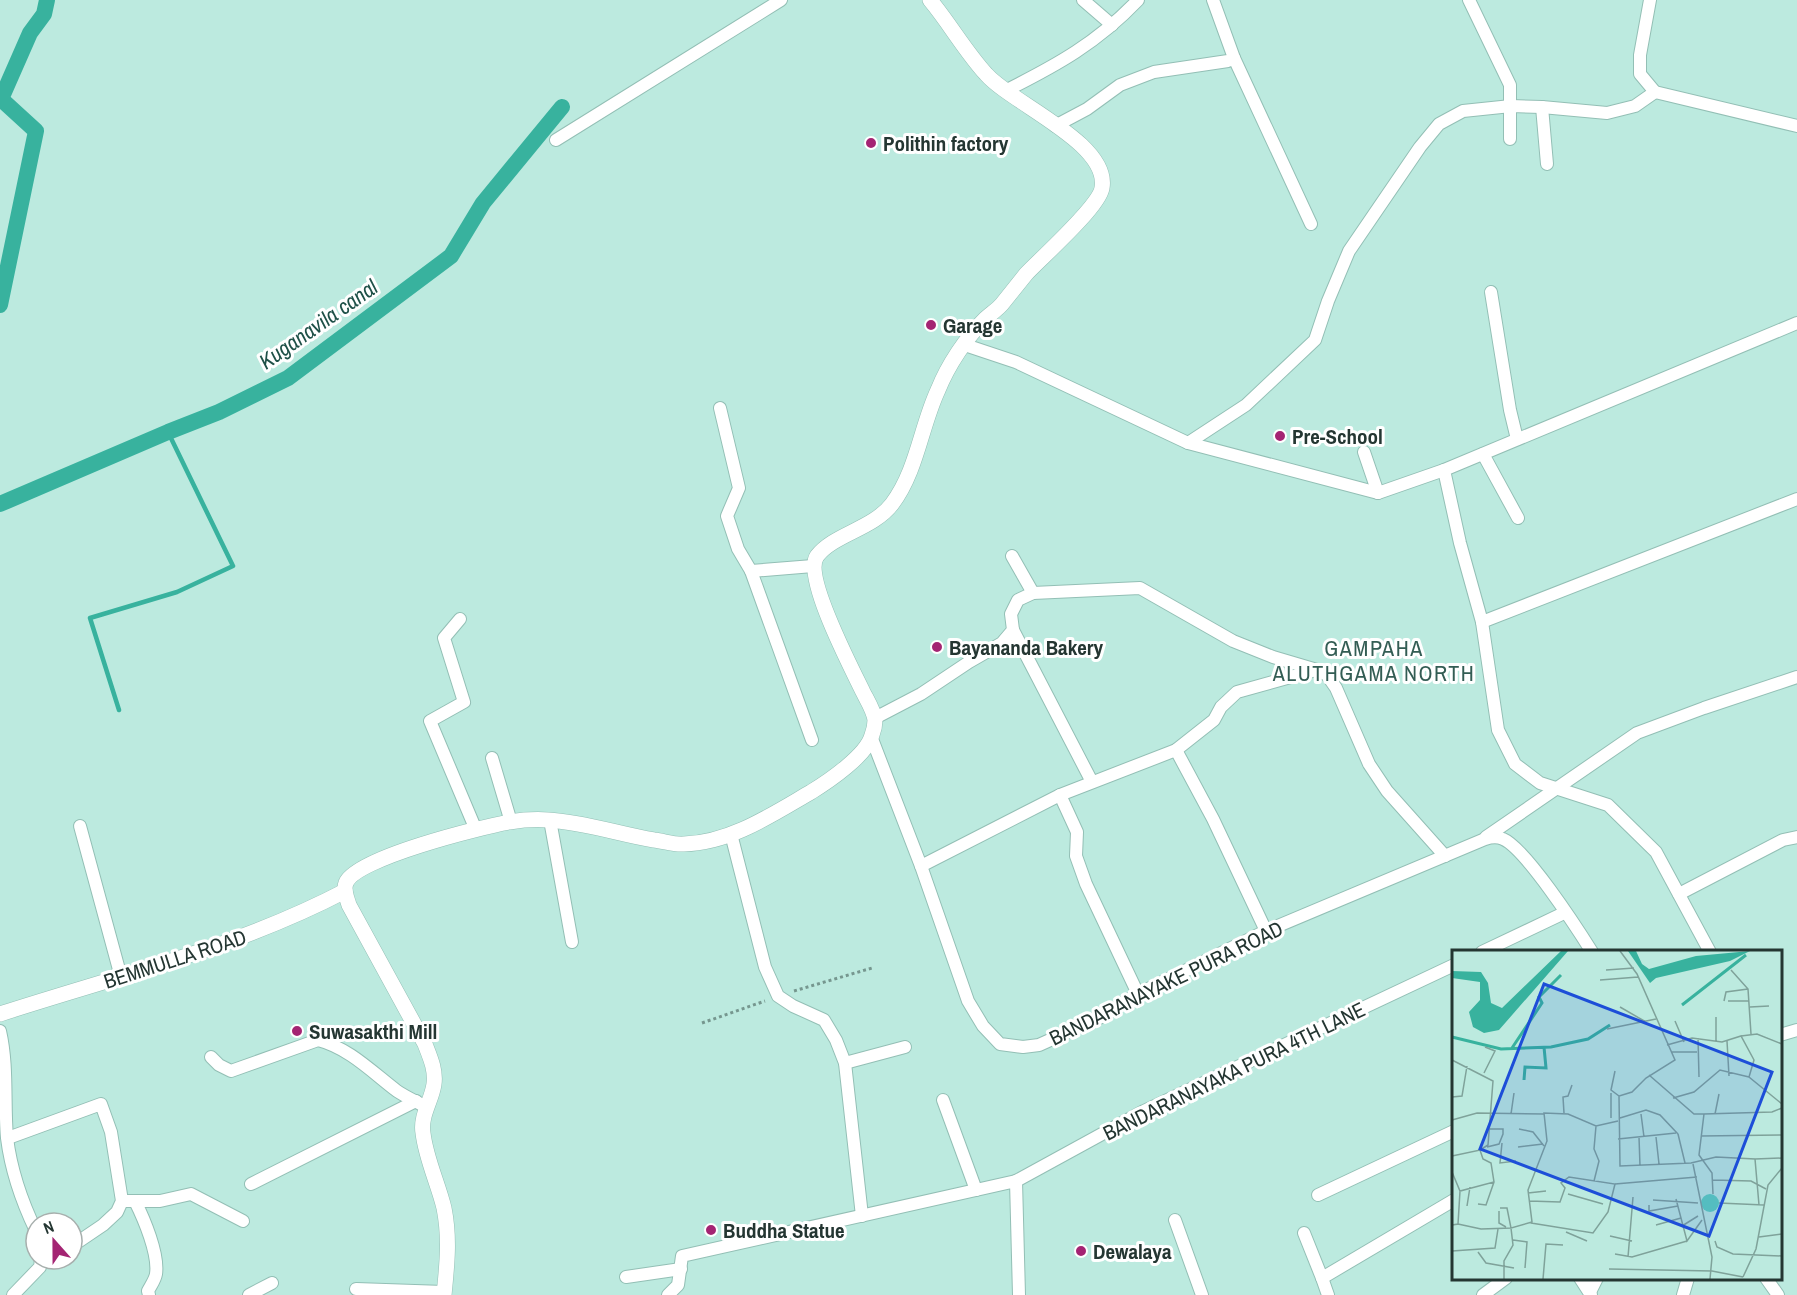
<svg xmlns="http://www.w3.org/2000/svg" width="1797" height="1295" font-family="'Archivo Narrow',sans-serif">
<style>
.lines{fill:none;stroke-linecap:round;stroke-linejoin:round}
.stream{stroke:#38b29e;stroke-width:4.5}
.canal{stroke:#38b29e;stroke-width:16}
.minor-casing{stroke:#93bfb5;stroke-width:14}
.tertiary-casing{stroke:#93bfb5;stroke-width:16}
.path{stroke:#76978f;stroke-width:3;stroke-dasharray:3 3;stroke-linecap:butt}
.minor{stroke:#fff;stroke-width:12}
.tertiary{stroke:#fff;stroke-width:15}
.poi-dot{fill:#a42473;stroke:#fff;stroke-width:2}
.labels{text-anchor:middle;dominant-baseline:central;stroke-width:6;stroke-linejoin:round;paint-order:stroke}
.poi-label{font-size:21px;font-weight:bold;fill:#243632;stroke:#fff;text-anchor:start}
.street-label{font-size:21px;fill:#243632;stroke:#fff}
.water-label{font-size:22px;font-style:italic;fill:#1f5148;stroke:#fff}
.neighbourhood-label{font-size:22px;letter-spacing:1.5px;fill:#335d54;stroke:#fff}
.inset-river{fill:none;stroke:#38b29e;stroke-width:3}
.inset-road{fill:none;stroke:#7fa29a;stroke-width:1.5}
.view{fill:#1d4ed8;fill-opacity:0.15;stroke:#1d4ed8;stroke-width:3}
.inset-edge{fill:none;stroke:#243632;stroke-width:3}
</style>
<rect width="100%" height="100%" fill="#bceadf"/>
<g class="lines">
<polyline class="stream" points="119,710 90,618 177,592 233,566 168,432"/>
<g class="canal">
<polyline points="0,305 36,131 1,99 30,33 44,14 47,0"/>
<polyline points="0,504 168,432 219,412 288,378 451,256 483,203 562,107"/>
</g>
<g class="minor-casing">
<g id="minor">
<polyline points="1083,0 1112,25"/>
<polyline points="1213,0 1234,58 1311,224"/>
<polyline points="1469,0 1510,85 1510,139"/>
<polyline points="1650,0 1640,55 1640,74 1655,92 1797,126"/>
<path d="M1005,91c52,-26 92,-48 133,-91"/>
<polyline points="1542,107 1547,164"/>
<polyline points="1055,126 1087,109 1120,85 1154,72 1228,61 1234,58"/>
<polyline points="556,140 781,0"/>
<polyline points="1491,292 1510,410 1517,439"/>
<polyline points="965,345 1016,362 1188,443 1378,493 1444,470"/>
<polyline points="720,408 739,488 727,516 738,549 751,571 813,566"/>
<polyline points="1188,443 1246,405 1315,340 1328,301 1349,251 1420,147 1439,124 1463,111 1511,106 1542,107 1607,113 1635,106 1655,92"/>
<polyline points="1364,452 1378,493"/>
<polyline points="1483,454 1518,518"/>
<polyline points="1012,556 1033,593"/>
<polyline points="751,571 812,740"/>
<polyline points="460,619 444,638 464,702 430,721 476,830"/>
<polyline points="1482,622 1797,499"/>
<polyline points="1013,630 1092,782"/>
<polyline points="875,718 921,694 969,662 1002,643 1013,630 1011,614 1018,600 1033,593 1140,588 1233,641 1273,657 1317,670 1327,675 1336,688 1369,764 1387,791 1445,856"/>
<path d="M872,739l49,127 47,135 15,25 17,18 23,3 16,-2 62,-28 37,-23 128,-63 219,-92c6,-2 12,-3 18,0 22,9 74,89 89,113"/>
<polyline points="1176,750 1213,819 1266,931"/>
<polyline points="492,758 511,822"/>
<polyline points="1060,795 1077,832 1076,856 1086,884 1138,994"/>
<polyline points="550,820 572,942"/>
<polyline points="80,826 121,977"/>
<polyline points="731,834 765,967 778,996 793,1006 824,1020 836,1040 845,1063 862,1216"/>
<polyline points="1486,837 1637,733 1704,708 1797,677"/>
<polyline points="921,866 1060,795 1176,750 1214,720 1221,707 1237,692 1316,670"/>
<polyline points="1679,894 1783,840 1797,837"/>
<polyline points="1482,952 1564,913"/>
<polyline points="1710,952 1656,852 1608,805 1540,783 1515,764 1498,730 1482,622 1460,543 1444,470 1797,323"/>
<path d="M0,1031c8,35 4,71 7,107 4,32 15,64 29,93"/>
<polyline points="1780,1035 1797,1030"/>
<path d="M211,1057l8,8 12,6 87,-31c31,8 54,32 79,51 9,6 20,11 29,16"/>
<polyline points="845,1063 905,1047"/>
<polyline points="943,1100 976,1190"/>
<polyline points="8,1138 101,1104 111,1132 122,1201 117,1212 103,1225 72,1246"/>
<polyline points="1016,1181 1144,1111 1454,965"/>
<polyline points="251,1184 416,1101"/>
<polyline points="1318,1195 1454,1131"/>
<polyline points="122,1201 160,1201 191,1194 243,1221"/>
<path d="M135,1201c9,18 24,53 21,73 -1,6 -5,11 -8,17l1,4"/>
<polyline points="1175,1220 1202,1295"/>
<polyline points="1304,1233 1322,1278 1454,1200"/>
<polyline points="626,1277 681,1269"/>
<polyline points="1322,1278 1328,1295"/>
<polyline points="1580,1278 1591,1295"/>
<polyline points="1766,1278 1778,1295"/>
<polyline points="356,1289 444,1292"/>
<polyline points="1590,1292 1597,1278"/>
<polyline points="13,1295 40,1267 41,1259"/>
<polyline points="249,1295 272,1283"/>
<polyline points="668,1295 678,1285 682,1256 1016,1181 1019,1295"/>
<polyline points="1483,1295 1506,1278"/>
<polyline points="1683,1295 1688,1278"/>
</g>
</g>
<g class="tertiary-casing">
<g id="tertiary">
<path d="M0,1014c117,-38 236,-66 345,-123"/>
<path d="M444,1295c3,-30 6,-57 0,-87 -6,-25 -18,-49 -21,-75 -3,-17 9,-33 11,-49 2,-14 -4,-27 -9,-40l-76,-139c-2,-7 -6,-15 -3,-22 9,-25 136,-56 163,-61 13,-2 26,-3 39,-2 36,2 70,14 106,20 10,1 20,5 30,4 46,-1 89,-30 127,-52 18,-11 56,-37 61,-57 2,-5 3,-10 3,-15 -1,-9 -8,-20 -12,-28 -11,-23 -60,-116 -46,-136 17,-22 56,-27 75,-52 25,-33 29,-78 46,-114 10,-25 28,-52 47,-71 5,-5 12,-9 17,-15 8,-10 16,-20 24,-30 16,-17 73,-67 76,-86 8,-45 -90,-84 -116,-114 -21,-23 -36,-50 -56,-74"/>
</g>
</g>
<g class="path">
<polyline points="794,991 872,968"/>
<polyline points="702,1023 765,1001"/>
</g>
<use href="#minor" class="minor"/>
<use href="#tertiary" class="tertiary"/>
</g>
<g class="poi-dot">
<circle cx="871" cy="143" r="6"/>
<circle cx="931" cy="325" r="6"/>
<circle cx="1280" cy="436" r="6"/>
<circle cx="937" cy="647" r="6"/>
<circle cx="297" cy="1031" r="6"/>
<circle cx="711" cy="1230" r="6"/>
<circle cx="1081" cy="1251" r="6"/>
</g>
<g class="labels">
<g class="poi-label">
<text x="883" y="143">Polithin factory</text>
<text x="943" y="325">Garage</text>
<text x="1292" y="436">Pre-School</text>
<text x="949" y="647">Bayananda Bakery</text>
<text x="309" y="1031">Suwasakthi Mill</text>
<text x="723" y="1230">Buddha Statue</text>
<text x="1093" y="1251">Dewalaya</text>
</g>
<g class="street-label">
<text transform="translate(175 959) rotate(-18)">BEMMULLA ROAD</text>
<text transform="translate(1166 983) rotate(-26)">BANDARANAYAKE PURA ROAD</text>
<text transform="translate(1234 1071) rotate(-26)">BANDARANAYAKA PURA 4TH LANE</text>
</g>
<g class="water-label">
<text transform="translate(318 324) rotate(-35)">Kuganavila canal</text>
</g>
<g class="neighbourhood-label">
<text x="1374" y="648">GAMPAHA<tspan x="1374" dy="25">ALUTHGAMA NORTH</tspan></text>
</g>
</g>
<g transform="translate(1452 950)">
<rect width="330" height="330" fill="#bceadf"/>
<path d="M249 253a9 9 0 1 1 18 0a9 9 0 1 1-18 0Z" fill="#5ed1bc"/>
<path d="M109,1h7l-69,79 -15,3 -11,-6 -4,-15 11,-12v-18l-28,-4v-7l29,1 7,11 3,20 11,5zM176,1h8l6,13 7,5 47,-13 54,-5 -20,10 -74,17 -6,5z" fill="#38b29e"/>
<path class="inset-river" d="M230,55l64,-50M0,87l49,12 50,-2 37,-8 22,-14M60,98l30,-45 -3,-6 22,-22M72,130l1,-13 21,1 -2,-21"/>
<path class="inset-road" d="M168,1l17,23 38,86 -29,18 -14,14 -13,4 1,70 71,-3 25,-6 39,2 4,46M154,20l28,-2M279,20l17,19 3,45M148,30l38,-3M272,51l2,-9 22,-3M276,51h21M168,57l26,15M298,57l19,-1M223,71l9,21M155,79l49,-10M289,86l16,-2 25,10M246,88l1,39M264,91v-24M275,91l2,35M215,95l25,-7 30,4 19,-6 13,24 -5,17 33,27M219,102h26M0,110l41,21 -5,64 -8,5M163,121l-4,19 8,6M32,123l11,-22 -10,-4M197,125l45,39h10M0,147l10,-1 5,-30M221,148l21,-6 26,-22 29,7M112,163l-1,-16 5,-1 4,-11M59,164l3,-21M189,164l3,23M263,164l4,-20M159,168v-25M168,168l26,-8 14,5 18,19M0,170l25,-7 67,1M67,179l14,3 11,14M226,184l7,29M249,186l81,-1M187,187l1,29M204,187l3,27M166,189l58,-6M50,193l-2,20 16,-2M35,197l12,-3 4,-10v-5h-14M66,197l25,-3M0,206l28,-6 3,9 8,4 3,19 -34,9 -8,-19M303,209l27,-1M241,214l19,93 -2,22M261,230l38,1 15,8M142,231l5,-20 -5,-12 2,-23M163,234l82,-7M76,243l18,-2M116,244l35,10M261,244l-1,-21 -13,-18 5,-41 68,-2 10,-4M224,249l11,42 15,-21M201,250l45,3M77,251l31,1 5,-14 -4,-5 8,-6 46,7 -7,28 -15,21 -62,-10M267,253l45,2M26,254l8,1 8,-23M197,255v6l29,-5M15,256l3,-19M47,261v12l7,4M6,274l23,5 30,-1 -4,-20h-7M0,275l6,-1 2,-33M204,275l25,-7M230,276l16,-10M114,282l21,9M158,286l22,5M307,287l23,-3M61,290l14,2 -2,26M263,291l2,6 16,7 49,2M0,301l43,-3 3,-19M26,302l8,11 28,5M163,304l17,3 55,-16M176,307l5,-60M157,319l103,2 31,6M291,327l13,-28 12,-64 14,-17M52,329v-18l9,-16 -2,-17 21,-6 -4,-32 19,-49 -3,-28 24,1 28,12 22,-5M91,329l3,-35 17,1"/>
<path class="view" d="M92,34l228,88 -63,164 -229,-87z"/>
<rect width="330" height="330" class="inset-edge"/>
</g>
<g transform="translate(54 1241) rotate(339)"><circle r="28" fill="#ffffff" stroke="#a7afad" stroke-width="1.5"/>
<path d="M0-4.5L10 22L0 15L-10 22Z" fill="#a42473"/>
<text y="-9" font-size="16" font-weight="bold" text-anchor="middle" fill="#243632">N</text>
</g>
</svg>
